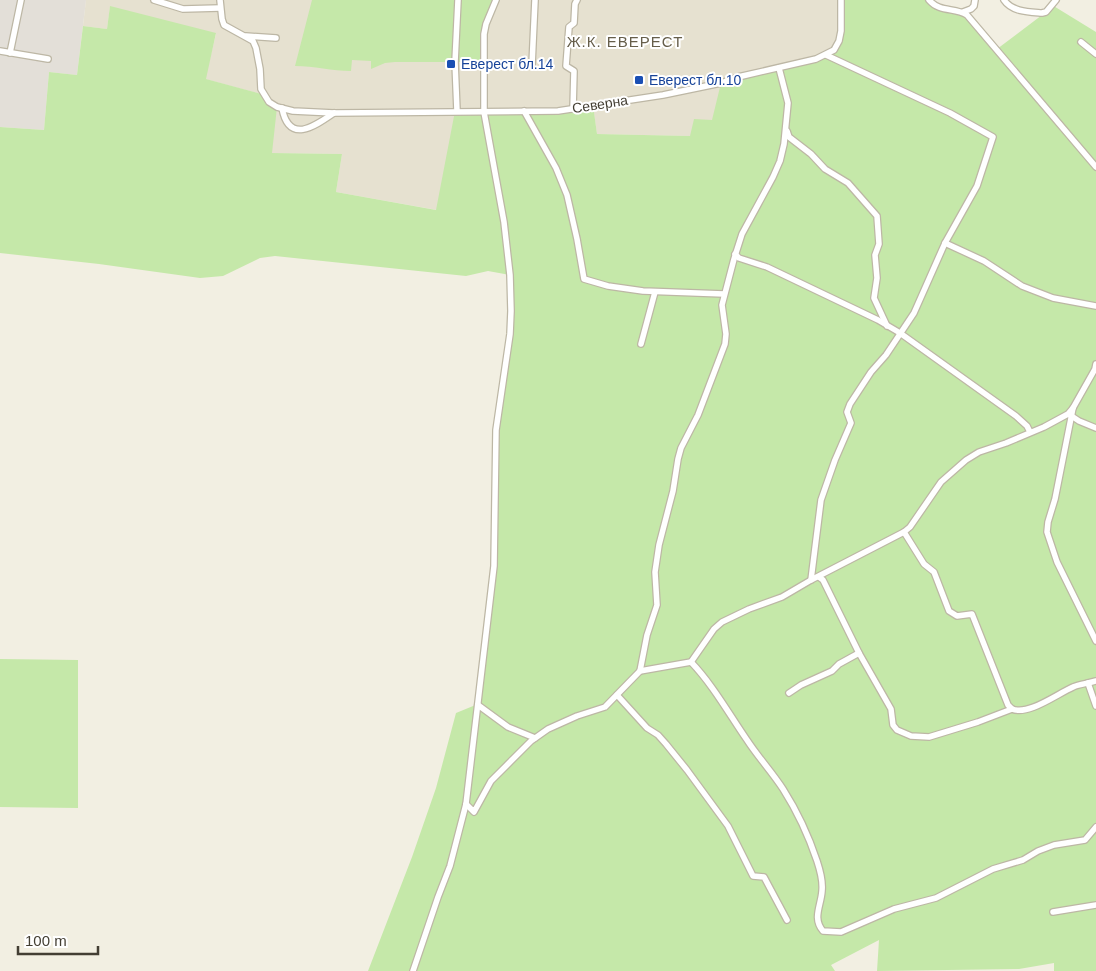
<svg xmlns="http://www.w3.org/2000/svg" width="1096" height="971" font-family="Arial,sans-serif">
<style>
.residential{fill:#e6e1d0}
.industrial{fill:#e3dfd8}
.green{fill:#c5e8a9}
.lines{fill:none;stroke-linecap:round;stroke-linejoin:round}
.street-casing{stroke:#bdb7a5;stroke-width:8}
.street{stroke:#fff;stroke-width:5.5}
.transit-dot{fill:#1a4fb4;stroke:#fff;stroke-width:2}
.labels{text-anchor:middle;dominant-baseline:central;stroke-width:4;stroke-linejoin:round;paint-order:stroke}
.transit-label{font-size:14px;fill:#164399;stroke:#fff;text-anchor:start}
.street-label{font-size:14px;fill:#433e33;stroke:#fff}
.neighbourhood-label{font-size:15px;letter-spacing:1px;fill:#665e4a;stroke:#fff}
</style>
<rect width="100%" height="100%" fill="#f2efe2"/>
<polygon class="residential" points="86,0 841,0 841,31 834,50 712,120 690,136 597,134 593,106 437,210 336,192 342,154 272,153 264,95 205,79 216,34 110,7 107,29 83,26"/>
<polygon class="industrial" points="0,0 86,0 77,75 49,72 44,130 0,127"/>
<g class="green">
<path d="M312,0h184l-10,24 -2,38h-89l-10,1 -14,6v-8l-19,-1 -1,11c-19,0 -37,-5 -56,-5z"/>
<polygon points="841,0 928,0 933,5 963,12 997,49 1046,12 1052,5 1096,32 1096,971 1054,971 1054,963 1019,969 877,971 879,940 831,965 835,971 368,971 412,857 436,788 456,713 478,704 492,590 496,430 510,333 510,275 488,271 466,276 275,256 260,258 223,276 200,278 99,264 0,253 0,127 44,130 49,72 77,75 83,26 107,29 110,6 216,33 206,79 265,95 277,107 272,153 342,154 336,192 436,210 455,111 558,111 593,105 597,134 690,136 694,119 712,120 721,83 827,54 839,41"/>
<polygon points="0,659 78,660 78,808 0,807"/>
</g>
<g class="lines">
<g class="street-casing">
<g id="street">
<polyline points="154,0 183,9 220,8"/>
<polyline points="220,0 222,19 224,25 253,41 256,48 260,69 261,89 269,102 277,107 293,111 334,113 558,111 663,95 721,83 738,77 816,59 834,50 839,41 841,31 841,0"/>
<path d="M929,0c11,13 26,7 38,15l129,152"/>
<path d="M1004,0c8,12 25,12 38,13l4,-1 10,-12"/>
<polyline points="963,12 971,9 974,6 975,0"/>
<polyline points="246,36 276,38"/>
<polyline points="1081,42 1096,54"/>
<polyline points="0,51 48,59"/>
<polyline points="10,53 21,0"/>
<polyline points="532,65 535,0"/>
<path d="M282,108c7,37 33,18 52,5"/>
<polyline points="573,109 574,71 566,66 569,27 574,23 575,4 577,0"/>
<polyline points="457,111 455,62 458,0"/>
<polyline points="524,111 556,168 567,195 577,239 584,279 608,286 643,291 724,294"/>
<polyline points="787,131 789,137 811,154 825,169 848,183 877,216 879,244 875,255 877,278 874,298 887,326"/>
<polyline points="945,243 984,261 1022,286 1053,298 1096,306"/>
<polyline points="735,254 739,258 767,267 878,320 900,333 1016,416 1027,426 1030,432"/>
<polyline points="641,344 655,292"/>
<polyline points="1096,364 1095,369 1073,408 1055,499 1048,522 1047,532 1057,562 1096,641"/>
<polyline points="1070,415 1079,421 1096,428"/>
<path d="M904,532l20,32 10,8 15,39 8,5 15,-2 36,91 4,4c16,7 45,-15 61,-22 4,-2 10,-3 15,-4"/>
<polyline points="819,577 823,580 859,653 891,709 893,725 897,730 911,736 929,737 978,722 1012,709"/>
<polyline points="811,580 821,500 835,460 851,423 847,412 850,404 871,372 886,355 914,313 945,243 977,186 993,137 950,113 826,55"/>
<path d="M691,662c22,23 38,52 56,78 11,17 25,32 36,49 14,22 26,48 34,72 3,9 6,21 5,30 -1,15 -10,27 1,40l18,1 53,-23 42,-11 57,-29 30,-9 15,-9 16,-6 31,-5 11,-13"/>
<polyline points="640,671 647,635 657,605 655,572 659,545 673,491 678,459 681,448 698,415 725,344 726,334 722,305 734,259 742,234 773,177 780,161 784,144 788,103 779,68"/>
<polyline points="1096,681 1088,683 1096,706"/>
<polyline points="789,693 801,685 832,671 839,664 859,653"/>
<polyline points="617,695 647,728 658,735 666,744 687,770 728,826 753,876 764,877 787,920"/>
<polyline points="478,705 508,727 535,738"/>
<polyline points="466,804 474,812 491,781 531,741 548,729 577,716 605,707 640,671 691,662 714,629 722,622 749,609 782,597 811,580 904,532 910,527 941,482 966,460 979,452 1006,443 1044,427 1068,414 1073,408"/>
<polyline points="1053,912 1096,905"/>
<polyline points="413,971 438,897 450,866 466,804 494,566 496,430 510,334 511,311 510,275 504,222 484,112 484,34 486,24 496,0"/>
</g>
</g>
<use href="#street" class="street"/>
</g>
<g class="transit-dot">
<rect x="446" y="59" width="10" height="10" rx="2.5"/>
<rect x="634" y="75" width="10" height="10" rx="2.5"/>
</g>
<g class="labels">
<g class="transit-label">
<text x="461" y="64">Еверест бл.14</text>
<text x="649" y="80">Еверест бл.10</text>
</g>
<g class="street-label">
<text transform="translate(600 104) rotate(-9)">Северна</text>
</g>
<g class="neighbourhood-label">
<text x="625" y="41">Ж.К. ЕВЕРЕСТ</text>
</g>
</g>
<path d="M18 946v8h80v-8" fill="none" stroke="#433e33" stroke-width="2.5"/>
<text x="25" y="946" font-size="15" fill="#433e33" stroke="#ffffff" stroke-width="4" paint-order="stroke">100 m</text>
</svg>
